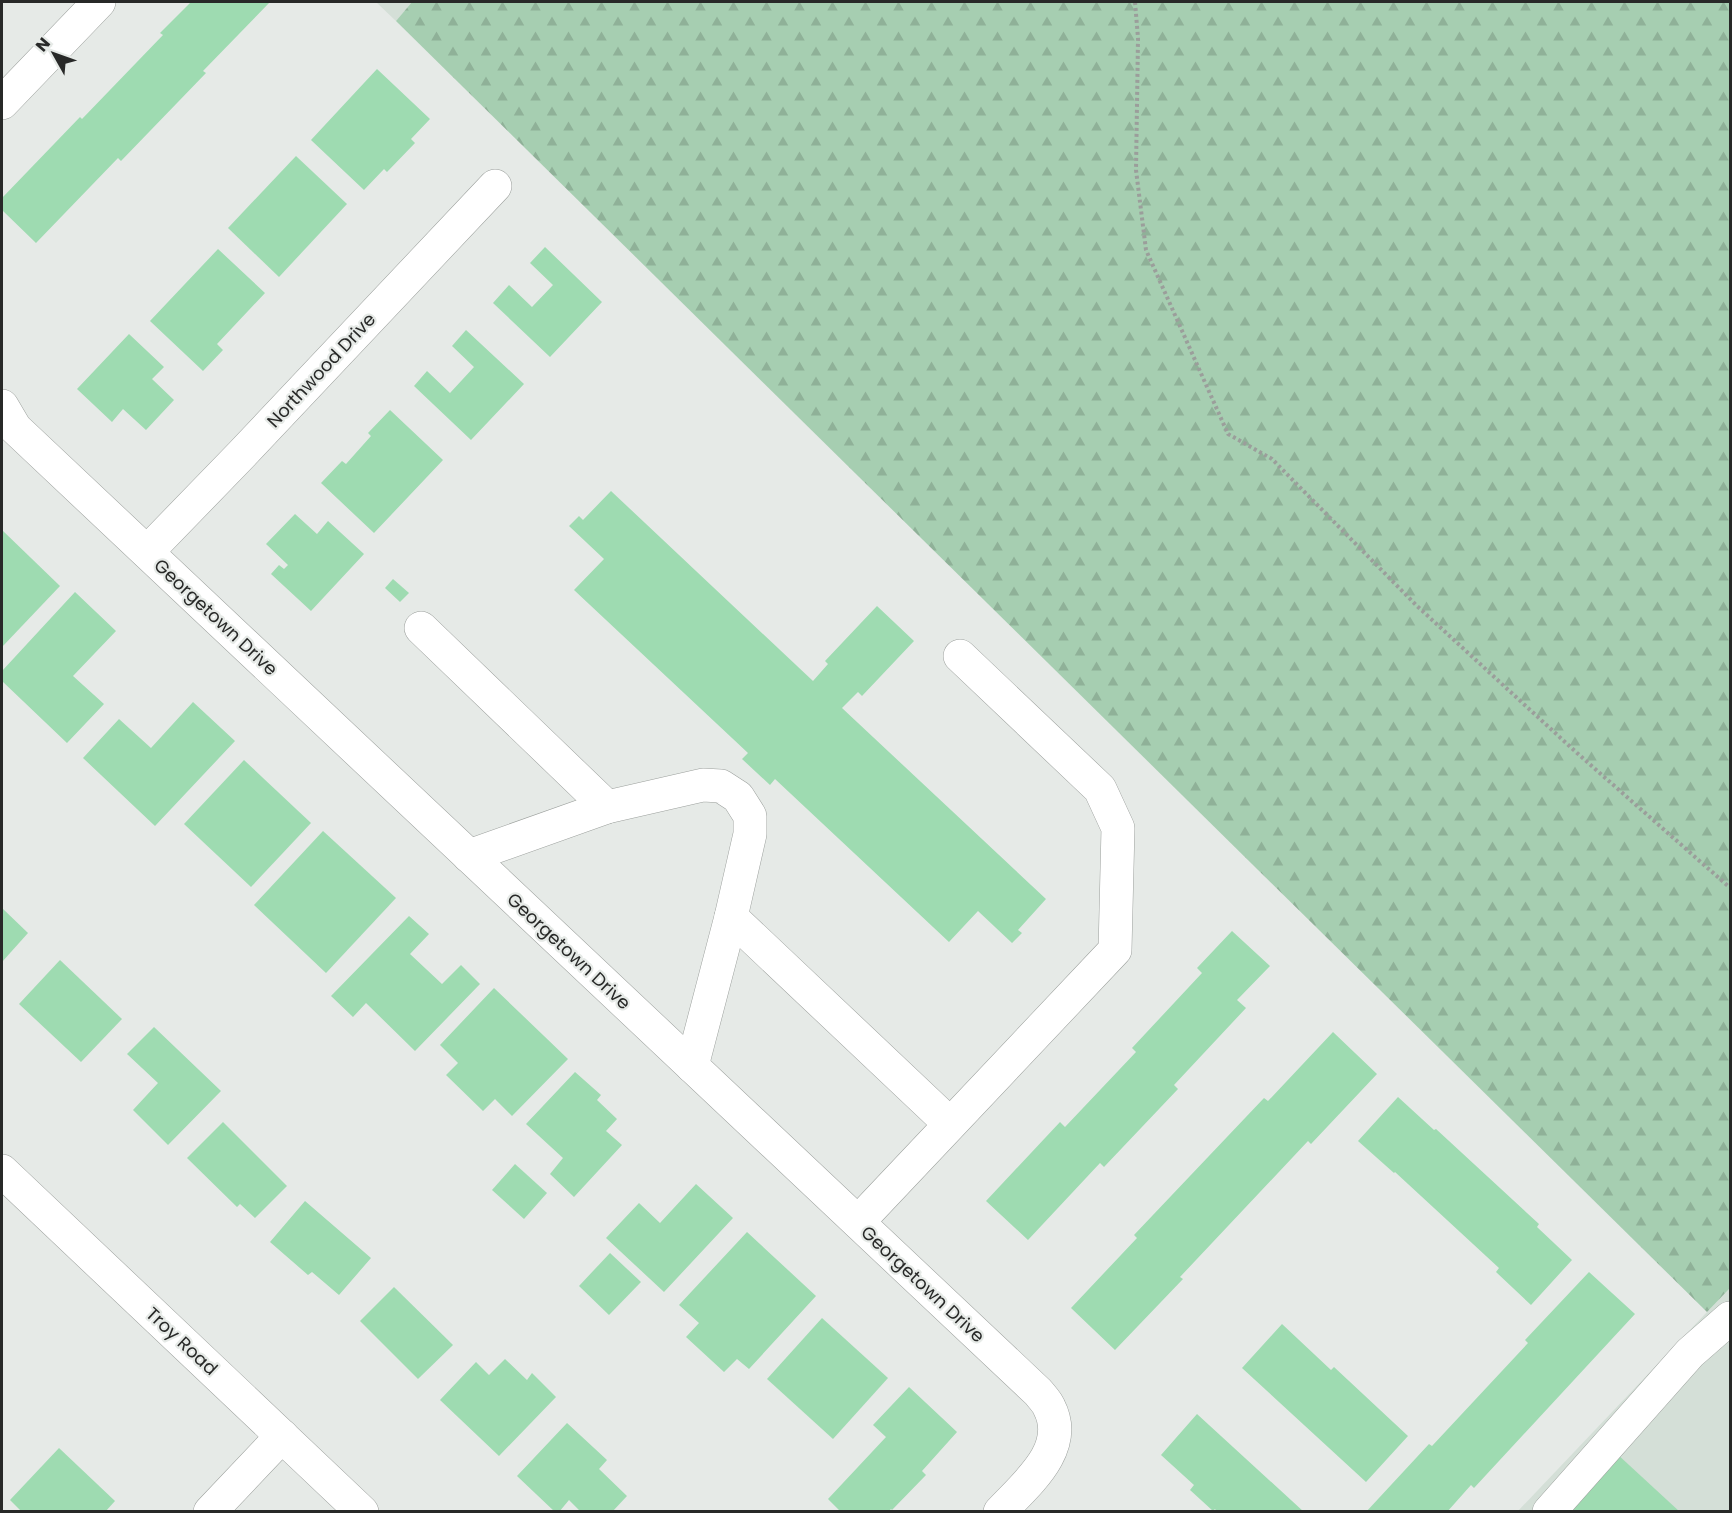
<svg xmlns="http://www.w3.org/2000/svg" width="1732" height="1513" font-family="Poppins,sans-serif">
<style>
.built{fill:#d4dfd7}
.forest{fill:url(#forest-firs)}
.building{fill:#9edbb1}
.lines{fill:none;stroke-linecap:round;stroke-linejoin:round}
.minor-casing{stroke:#9ca09d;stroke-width:34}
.path{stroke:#9b9e9b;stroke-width:4;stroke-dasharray:3 3;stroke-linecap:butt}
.minor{stroke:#fff;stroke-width:33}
.labels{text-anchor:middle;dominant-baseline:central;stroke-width:4.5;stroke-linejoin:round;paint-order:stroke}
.street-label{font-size:18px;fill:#282928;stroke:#e6eae7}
</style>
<defs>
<pattern id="forest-firs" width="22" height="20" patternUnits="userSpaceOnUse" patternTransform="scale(1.5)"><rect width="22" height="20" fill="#a6ceb1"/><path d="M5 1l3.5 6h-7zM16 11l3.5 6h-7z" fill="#8fb198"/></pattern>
</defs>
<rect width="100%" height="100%" fill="#e6eae7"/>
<g class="built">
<polygon points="376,2 412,2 396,21"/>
<polygon points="1730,1288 1730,1511 1517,1512 1707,1312"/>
</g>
<polygon class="forest" points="412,2 1730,2 1730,1288 1707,1312 396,21"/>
<g class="building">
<polygon points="191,2 270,2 203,71 206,73 121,161 118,158 36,243 2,210 2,198 80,117 82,119 163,35 160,33"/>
<polygon points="377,69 430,119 411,139 415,143 387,172 384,169 364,190 311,140"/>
<polygon points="296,156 347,204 279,277 228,228"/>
<polygon points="545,247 602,302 550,357 493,303 509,285 532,307 553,285 530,263"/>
<polygon points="218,249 265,293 217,344 223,350 203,371 150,321"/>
<polygon points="466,330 524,384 471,440 414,386 427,371 450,393 474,367 452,346"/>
<polygon points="129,334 164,367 152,379 174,400 146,430 123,409 112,422 77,389"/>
<polygon points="390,410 443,460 374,533 321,483 342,461 346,464 371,436 368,433"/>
<polygon points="611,491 813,681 828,664 825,661 877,606 914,641 862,696 858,692 842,708 1046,899 1018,930 1022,933 1012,943 978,911 949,942 775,779 770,785 742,759 748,753 574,590 604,559 569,526 579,516 583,520"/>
<polygon points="295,514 317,534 328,521 364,554 311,611 271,574 279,565 284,569 288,565 266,544"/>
<polygon points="2,530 60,586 2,647"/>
<polygon points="393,579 409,593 400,602 385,588"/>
<polygon points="75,592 116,631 73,676 104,704 67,743 2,681 2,671"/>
<polygon points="193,702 235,741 155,826 83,758 119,719 151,748"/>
<polygon points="244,760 311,823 251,887 184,824"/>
<polygon points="323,831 396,898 326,973 254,905"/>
<polygon points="2,908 28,933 2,962"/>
<polygon points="409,916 429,934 410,954 442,984 461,965 480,984 415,1051 366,1003 353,1017 331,996"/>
<polygon points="1232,931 1270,966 1237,1000 1246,1008 1174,1085 1178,1089 1104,1167 1100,1163 1028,1240 986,1201 1060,1122 1065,1127 1136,1052 1132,1048 1202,973 1197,968"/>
<polygon points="60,960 122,1019 81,1062 19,1004"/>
<polygon points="494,988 568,1059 512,1116 495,1099 483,1111 446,1075 458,1063 440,1045"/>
<polygon points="154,1027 221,1091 168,1145 133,1110 158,1083 127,1054"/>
<polygon points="1333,1032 1377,1074 1311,1144 1308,1141 1180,1277 1183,1279 1115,1350 1071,1308 1137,1238 1134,1235 1264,1098 1268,1101"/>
<polygon points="575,1072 601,1095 597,1100 617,1119 606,1131 622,1145 574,1197 550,1174 563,1158 526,1124"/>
<polygon points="1398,1097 1434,1130 1436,1129 1539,1224 1537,1227 1572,1260 1531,1305 1496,1272 1499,1268 1395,1172 1394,1173 1358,1141"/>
<polygon points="223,1122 287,1186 255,1218 240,1204 237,1207 187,1158"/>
<polygon points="515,1164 547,1193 524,1219 492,1190"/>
<polygon points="696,1184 733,1218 664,1292 606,1238 639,1203 660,1223"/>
<polygon points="305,1201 371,1258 339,1295 312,1272 308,1275 270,1242"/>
<polygon points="747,1232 816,1296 749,1369 737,1359 724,1372 686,1337 699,1323 679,1305"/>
<polygon points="610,1253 641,1282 609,1315 579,1286"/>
<polygon points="1589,1272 1635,1314 1474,1488 1471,1485 1447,1512 1366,1512 1429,1444 1432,1446 1528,1343 1525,1340"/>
<polygon points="394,1287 453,1345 418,1379 360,1321"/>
<polygon points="822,1318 888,1378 833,1439 767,1379"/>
<polygon points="1282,1324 1331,1370 1334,1367 1408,1436 1366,1482 1242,1368"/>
<polygon points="505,1359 527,1380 532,1373 556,1397 499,1456 440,1400 476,1362 489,1375"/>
<polygon points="909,1387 957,1432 922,1471 926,1475 892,1510 891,1509 888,1512 841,1512 828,1499 886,1437 873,1425"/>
<polygon points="1197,1414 1304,1512 1217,1512 1215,1509 1213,1511 1190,1490 1194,1485 1161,1455"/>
<polygon points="567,1423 607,1460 599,1469 627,1496 612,1512 581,1512 569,1500 559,1512 555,1512 517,1476"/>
<polygon points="59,1448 115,1501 105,1512 22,1512 10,1500"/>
<polygon points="1616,1453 1680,1512 1564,1512"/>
</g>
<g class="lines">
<g class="minor-casing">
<g id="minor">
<polyline points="2,103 99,2"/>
<path d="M2,406l13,22 1023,964c4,5 9,10 11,15 22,42 -24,78 -49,105"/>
<polyline points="147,552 242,454 495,186"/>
<polyline points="421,628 607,807"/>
<polyline points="469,856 607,807 703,785 721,786 738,797 750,816 750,834 731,917 692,1066"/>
<polyline points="731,917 950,1124"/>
<polyline points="2,1171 362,1512"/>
<polyline points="858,1222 1115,950 1118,828 1100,789 960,656"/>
<polyline points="210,1512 282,1436"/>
<polyline points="1549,1512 1690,1353 1730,1318"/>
</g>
</g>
<polyline class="path" points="1135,2 1138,38 1136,170 1146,250 1228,434 1272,459 1417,606 1577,753 1728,886 1730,887"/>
<use href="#minor" class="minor"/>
</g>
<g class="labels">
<g class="street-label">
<text transform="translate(321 370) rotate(-47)">Northwood Drive</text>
<text transform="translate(216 617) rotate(43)">Georgetown Drive</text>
<text transform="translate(569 951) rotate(43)">Georgetown Drive</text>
<text transform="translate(923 1284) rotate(43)">Georgetown Drive</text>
<text transform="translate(182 1341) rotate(43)">Troy Road</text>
</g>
</g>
<rect width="1732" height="1513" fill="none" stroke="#282928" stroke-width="6"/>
<g transform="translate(54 54) rotate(310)" stroke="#e6eae7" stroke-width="4.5" paint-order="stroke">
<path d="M0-4.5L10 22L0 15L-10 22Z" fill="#282928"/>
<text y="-9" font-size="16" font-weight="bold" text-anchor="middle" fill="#282928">N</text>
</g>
</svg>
